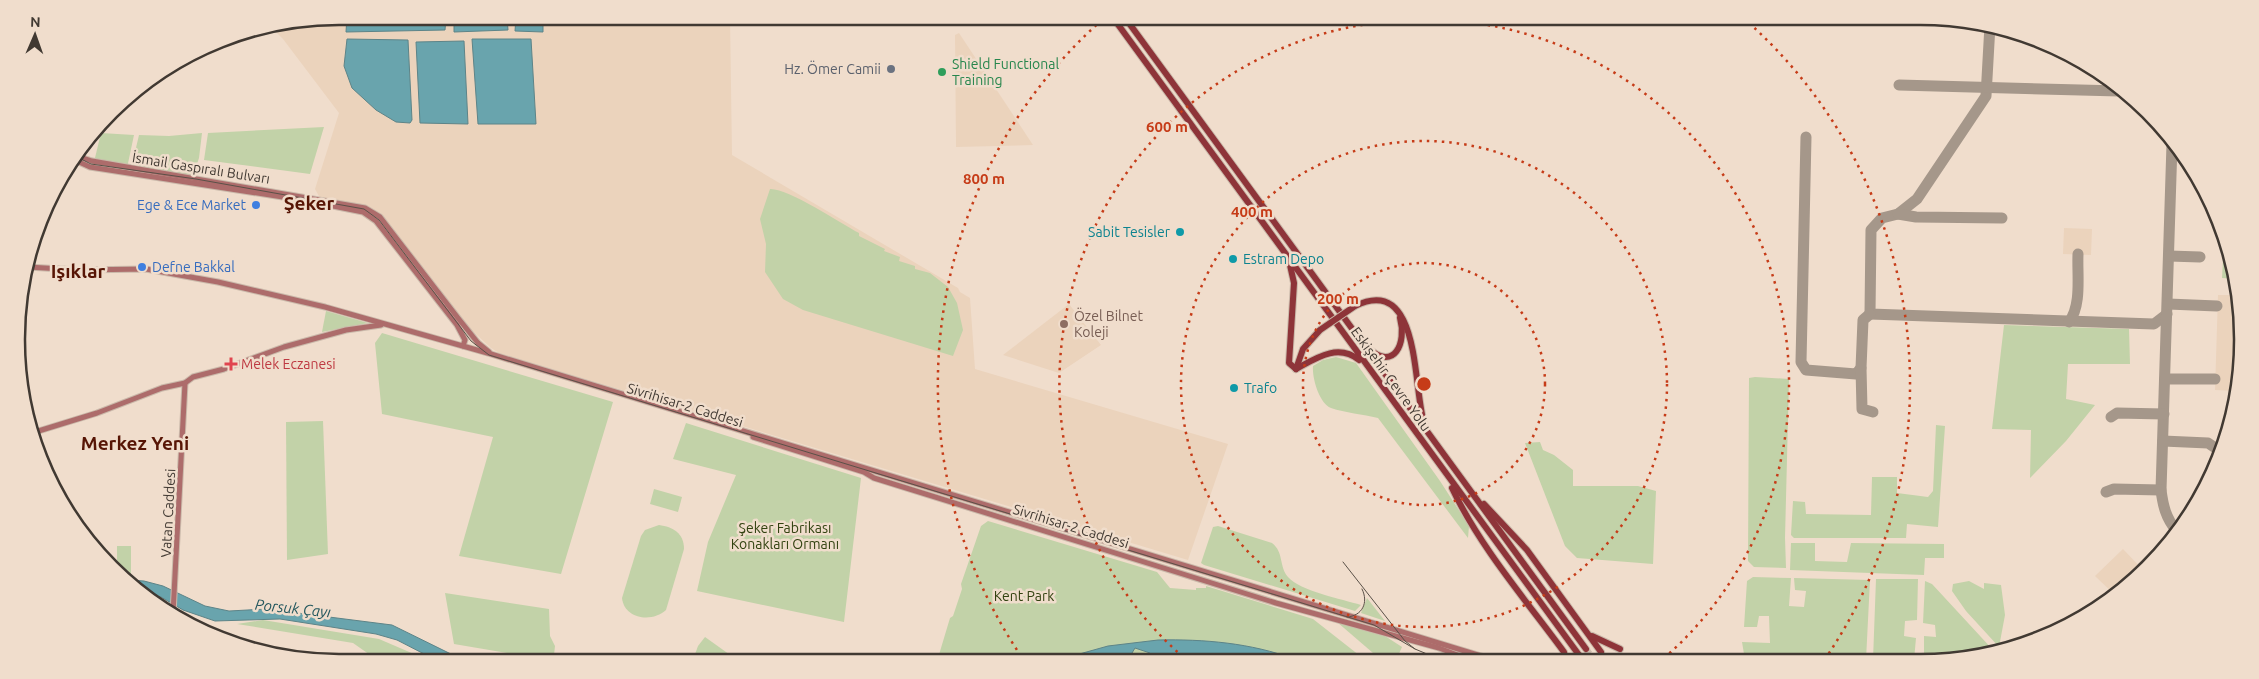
<svg xmlns="http://www.w3.org/2000/svg" width="2259" height="679" font-family="Ubuntu,sans-serif">
<style>
.built{fill:#ebd3bc}
.green{fill:#c2d2a8}
.water{fill:#69a4ad;stroke:#5d8488}
.lines{fill:none;stroke-linecap:round;stroke-linejoin:round}
.taxiway{stroke:#a5978a;stroke-width:11}
.highway-tunnel{stroke:#cdbcad;stroke-width:6;stroke-dasharray:6 3;stroke-linecap:butt}
.secondary-casing{stroke:#cab9aa;stroke-width:7}
.highway-casing{stroke:#cab9aa;stroke-width:8}
.secondary{stroke:#ad6c6b;stroke-width:5}
.highway{stroke:#8e3439;stroke-width:6}
.tram{stroke:#5a5148;stroke-width:1}
.highway-bridge-casing{stroke:#cab9aa;stroke-width:8;stroke-linecap:butt}
.highway-bridge{stroke:#8e3439;stroke-width:6}
.ring{fill:none;stroke:#c63c18;stroke-width:2.5;stroke-dasharray:2.5 5}
.worship-dot{fill:#6b7280;stroke:#f0ddcc;stroke-width:2}
.leisure-dot{fill:#2e9e5b;stroke:#f0ddcc;stroke-width:2}
.shop-dot{fill:#3f7fe0;stroke:#f0ddcc;stroke-width:2}
.culture-dot{fill:#0f9aa8;stroke:#f0ddcc;stroke-width:2}
.education-dot{fill:#8d6e63;stroke:#f0ddcc;stroke-width:2}
.health-dot{fill:#e0444e;stroke:#f0ddcc;stroke-width:2}
.labels{text-anchor:middle;dominant-baseline:central;stroke-width:5;stroke-linejoin:round;paint-order:stroke}
.leisure-label{font-size:14px;fill:#27864d;stroke:#f0ddcc;text-anchor:start}
.worship-label{font-size:14px;fill:#5b616d;stroke:#f0ddcc;text-anchor:end}
.street-label{font-size:14px;fill:#413932;stroke:#f0ddcc}
.shop-label{font-size:14px;fill:#366cbe;stroke:#f0ddcc;text-anchor:end}
.culture-label{font-size:14px;fill:#0d838f;stroke:#f0ddcc;text-anchor:start}
.education-label{font-size:14px;fill:#785e54;stroke:#f0ddcc;text-anchor:start}
.health-label{font-size:14px;fill:#be3a42;stroke:#f0ddcc;text-anchor:start}
.park-label{font-size:14px;fill:#324210;stroke:#f0ddcc}
.water-label{font-size:15px;font-style:italic;fill:#23575e;stroke:#f0ddcc}
.district-label{font-size:19px;font-weight:bold;fill:#571505;stroke:#f0ddcc}
.rim{fill:none;stroke:#413932;stroke-width:2.5}
.centre{fill:#c63c18;stroke:#f0ddcc;stroke-width:2.5}
.ring-label{font-size:15px;text-anchor:middle;font-weight:bold;fill:#c63c18;stroke:#f0ddcc;stroke-width:5;stroke-linejoin:round;paint-order:stroke}
</style>
<rect width="100%" height="100%" fill="#f0ddcc"/>
<g class="built">
<polygon points="340,16 730,18 732,155 958,288 960,292 970,298 975,369 1228,444 1188,560 499,353 491,348 466,325 381,214 370,208 320,198 315,189 339,113 283,39 273,29"/>
<polygon points="959,33 1033,145 956,147 955,35"/>
<polygon points="2064,228 2092,229 2091,255 2063,254"/>
<polygon points="2218,295 2237,295 2236,391 2215,390"/>
<polygon points="1069,304 1101,345 1059,373 1003,355"/>
<polygon points="2123,549 2143,570 2133,582 2115,595 2095,576"/>
</g>
<g class="green">
<polygon points="324,127 310,174 204,160 208,133"/>
<polygon points="101,133 134,135 127,168 94,162"/>
<polygon points="202,133 199,158 193,176 131,169 139,135 169,136"/>
<path d="M770,189c18,-1 70,34 89,44v3l26,13 -1,2 16,6 -1,4 16,5v3l15,4 18,14 9,16 6,27 -10,26 -150,-46 -20,-11 -18,-27 1,-28 -6,-25z"/>
<polygon points="2228,257 2237,277 2237,279 2222,278 2223,260"/>
<polygon points="326,311 368,323 322,332"/>
<polygon points="2004,325 2129,329 2130,364 2068,364 2066,399 2095,405 2066,441 2030,478 2031,430 1992,429"/>
<polygon points="382,333 613,402 561,574 459,556 493,437 382,414 375,343"/>
<path d="M1336,357l20,6 84,118 29,45 -1,12 -90,-120c-15,-4 -33,-5 -47,-10 -12,-5 -19,-30 -18,-42l10,-6z"/>
<polygon points="1755,377 1789,379 1785,538 1786,568 1754,567 1748,561 1749,378"/>
<polygon points="323,421 328,554 287,560 286,422"/>
<polygon points="686,423 861,478 844,622 697,591 708,542 736,475 673,459"/>
<polygon points="1936,425 1945,426 1938,527 1907,524 1906,538 1794,538 1791,535 1793,501 1805,502 1806,514 1871,515 1872,477 1897,477 1897,493 1928,497 1933,491"/>
<polygon points="1540,442 1543,450 1554,455 1573,470 1573,486 1638,486 1656,491 1653,564 1577,558 1565,546 1525,443"/>
<polygon points="654,489 682,497 678,512 650,504"/>
<polygon points="988,521 1157,572 1170,588 1196,590 1196,588 1206,588 1206,586 1313,619 1364,659 938,658 950,618 953,616 962,589 961,584 981,526"/>
<path d="M659,525c14,2 25,8 25,24l-18,61c-14,13 -42,9 -44,-12l19,-62 4,-6z"/>
<path d="M1218,526l54,17c12,9 7,24 16,34 12,14 54,22 73,28l-6,6 -151,-46 -3,-2 12,-36z"/>
<polygon points="1791,543 1815,543 1815,561 1847,562 1851,543 1944,544 1944,558 1925,558 1924,575 1790,570"/>
<polygon points="117,546 131,546 131,575 126,576 117,568"/>
<polygon points="1753,577 1791,578 1789,606 1804,607 1806,591 1795,590 1794,578 1870,580 1866,660 1750,660 1744,654 1742,642 1770,643 1769,616 1759,616 1757,627 1744,627 1747,581"/>
<polygon points="1876,579 1918,579 1917,620 1905,621 1904,636 1916,638 1914,660 1873,660"/>
<polygon points="1925,581 1932,584 1993,650 1961,660 1924,660 1924,636 1936,637 1935,625 1923,623"/>
<polygon points="1969,581 1984,589 1984,583 2001,585 2005,615 1999,647 1966,611 1952,591 1953,584"/>
<polygon points="445,593 549,609 550,636 555,646 554,655 530,657 454,644"/>
<polygon points="1367,598 1385,621 1361,613"/>
<polygon points="263,620 379,639 421,657 373,657 353,643 237,624"/>
<polygon points="1337,622 1385,636 1402,647 1397,658 1380,659"/>
<polygon points="705,637 733,657 694,657 698,646"/>
</g>
<g class="water">
<polygon points="347,16 446,17 445,30 346,32"/>
<polygon points="454,17 507,17 508,30 454,32"/>
<polygon points="516,17 543,17 543,32 515,31"/>
<polygon points="347,39 408,40 412,120 410,123 396,122 376,110 352,88 344,66"/>
<polygon points="472,39 531,39 536,124 478,124"/>
<polygon points="464,41 468,124 420,123 416,42"/>
<polygon points="130,580 144,581 163,586 205,606 229,611 266,609 392,625 457,657 430,657 397,640 376,634 280,619 215,621 183,610 161,597 145,594"/>
<path d="M1158,640c46,-1 93,3 136,19l-140,-1 -4,-5 -15,-5 -3,5 6,5h-73l43,-12z"/>
</g>
<g class="lines">
<g class="taxiway">
<polyline points="1990,25 1986,96 1917,199 1898,214 1882,218 1871,230 1870,314 2154,324 2167,314"/>
<polyline points="1899,85 2119,91"/>
<polyline points="1806,137 1801,362 1806,370 1856,374 1861,368"/>
<path d="M2172,144l-11,346c2,16 5,28 15,40"/>
<polyline points="2181,153 2191,165"/>
<polyline points="1898,214 1916,217 2002,218"/>
<polyline points="2169,256 2200,257"/>
<polyline points="2168,304 2217,306"/>
<polyline points="1870,314 1863,320 1861,368 1862,409 1873,412"/>
<path d="M2069,322c13,-17 8,-47 9,-68"/>
<polyline points="2165,379 2215,379"/>
<polyline points="2111,417 2117,413 2164,414"/>
<polyline points="2163,441 2208,443 2214,447"/>
<polyline points="2106,492 2114,489 2161,490"/>
<polyline points="2142,568 2158,552"/>
</g>
<polyline class="highway-tunnel" points="1586,649 1594,659"/>
<g class="secondary-casing">
<g id="secondary">
<polyline points="80,157 92,161 365,208 380,217 458,318 478,343 489,352"/>
<polyline points="77,161 90,167 308,201 363,212 376,221 457,325 465,340 463,346"/>
<polyline points="28,267 78,270 146,269 218,282 325,307 491,354 1491,659"/>
<polyline points="32,433 97,413 162,388 185,383 193,377 224,369 284,347 346,330 381,325"/>
<polyline points="753,437 864,472 874,478 1276,603 1439,648 1468,659"/>
<polyline points="173,614 185,383"/>
</g>
</g>
<g class="highway-casing">
<g id="highway">
<polyline points="1114,19 1579,655"/>
<polyline points="1126,19 1586,649"/>
<polyline points="1290,265 1294,283 1289,363 1296,369"/>
<path d="M1355,306c68,-33 57,86 70,120"/>
<path d="M1368,348c26,24 39,-5 32,-30"/>
<path d="M1296,369c20,-11 42,-26 63,-9"/>
<polyline points="1296,369 1303,349 1320,330"/>
<path d="M1452,488c28,59 73,111 112,164l1,7"/>
<polyline points="1484,504 1527,550 1601,652"/>
<polyline points="1592,636 1620,649"/>
</g>
</g>
<use href="#secondary" class="secondary"/>
<use href="#highway" class="highway"/>
<g class="tram">
<polyline points="79,158 91,164 196,179 364,209 379,220 471,341 489,355 1374,625 1415,649"/>
<polyline points="1343,562 1405,641 1415,649 1439,659"/>
<path d="M1347,617c15,-1 22,-14 15,-28"/>
</g>
<g class="highway-bridge-casing">
<polyline id="highway-bridge" points="1320,330 1355,306"/>
</g>
<use href="#highway-bridge" class="highway-bridge"/>
</g>
<g class="ring">
<circle cx="1424" cy="384" r="121"/>
<circle cx="1424" cy="384" r="243"/>
<path d="M1183 657A364 364 0 0 1 1408 20M1443 20A364 364 0 0 1 1663 659"/>
<path d="M1021 656A486 486 0 0 1 1102 20M1749 23A486 486 0 0 1 1825 659"/>
</g>
<circle class="worship-dot" cx="891" cy="69" r="5"/>
<circle class="leisure-dot" cx="942" cy="72" r="5"/>
<g class="shop-dot">
<circle cx="256" cy="205" r="5"/>
<circle cx="142" cy="267" r="5"/>
</g>
<g class="culture-dot">
<circle cx="1180" cy="232" r="5"/>
<circle cx="1233" cy="259" r="5"/>
<circle cx="1234" cy="388" r="5"/>
</g>
<circle class="education-dot" cx="1064" cy="324" r="5"/>
<path class="health-dot" d="M228.5 356.5h5v5h5v5h-5v5h-5v-5h-5v-5h5z"/>
<g class="labels">
<g class="leisure-label">
<text x="952" y="64">Shield Functional<tspan x="952" dy="16">Training</tspan></text>
</g>
<g class="worship-label">
<text x="881" y="69">Hz. Ömer Camii</text>
</g>
<g class="street-label">
<text transform="translate(201 168) rotate(9)">İsmail Gaspıralı Bulvarı</text>
<text transform="translate(1391 379) rotate(54)">Eskişehir Çevre Yolu</text>
<text transform="translate(685 405) rotate(17)">Sivrihisar-2 Caddesi</text>
<text transform="translate(168 513) rotate(-87)">Vatan Caddesi</text>
<text transform="translate(1071 526) rotate(17)">Sivrihisar-2 Caddesi</text>
</g>
<g class="shop-label">
<text x="246" y="205">Ege &amp; Ece Market</text>
<text x="152" y="267" text-anchor="start">Defne Bakkal</text>
</g>
<g class="culture-label">
<text x="1170" y="232" text-anchor="end">Sabit Tesisler</text>
<text x="1243" y="259">Estram Depo</text>
<text x="1244" y="388">Trafo</text>
</g>
<g class="education-label">
<text x="1074" y="316">Özel Bilnet<tspan x="1074" dy="16">Koleji</tspan></text>
</g>
<g class="health-label">
<text x="241" y="364">Melek Eczanesi</text>
</g>
<g class="park-label">
<text x="785" y="528">Şeker Fabrikası<tspan x="785" dy="16">Konakları Ormanı</tspan></text>
<text x="1024" y="596">Kent Park</text>
</g>
<g class="water-label">
<text transform="translate(293 608) rotate(6)">Porsuk Çayı</text>
</g>
<g class="district-label">
<text x="309" y="203">Şeker</text>
<text x="78" y="271">Işıklar</text>
<text x="135" y="443">Merkez Yeni</text>
</g>
</g>
<path d="M0 0H2259V679H0ZM339 25H1920A314 314 0 0 1 2234 339V340A314 314 0 0 1 1920 654H339A314 314 0 0 1 25 340V339A314 314 0 0 1 339 25Z" fill="#f0ddcc" fill-rule="evenodd"/>
<path class="rim" d="M339 25H1920A314 314 0 0 1 2234 339V340A314 314 0 0 1 1920 654H339A314 314 0 0 1 25 340V339A314 314 0 0 1 339 25Z"/>
<circle cx="1424" cy="384" r="8" class="centre"/>
<g class="ring-label">
<text x="1167" y="132">600 m</text>
<text x="984" y="184">800 m</text>
<text x="1252" y="217">400 m</text>
<text x="1338" y="304">200 m</text>
</g>
<g transform="translate(35 35) rotate(2)" stroke="#f0ddcc" stroke-width="4" paint-order="stroke">
<path d="M0-4L9 19L0 12L-9 19Z" fill="#413932"/>
<text y="-8" font-size="14" font-weight="bold" text-anchor="middle" fill="#413932">N</text>
</g>
</svg>
